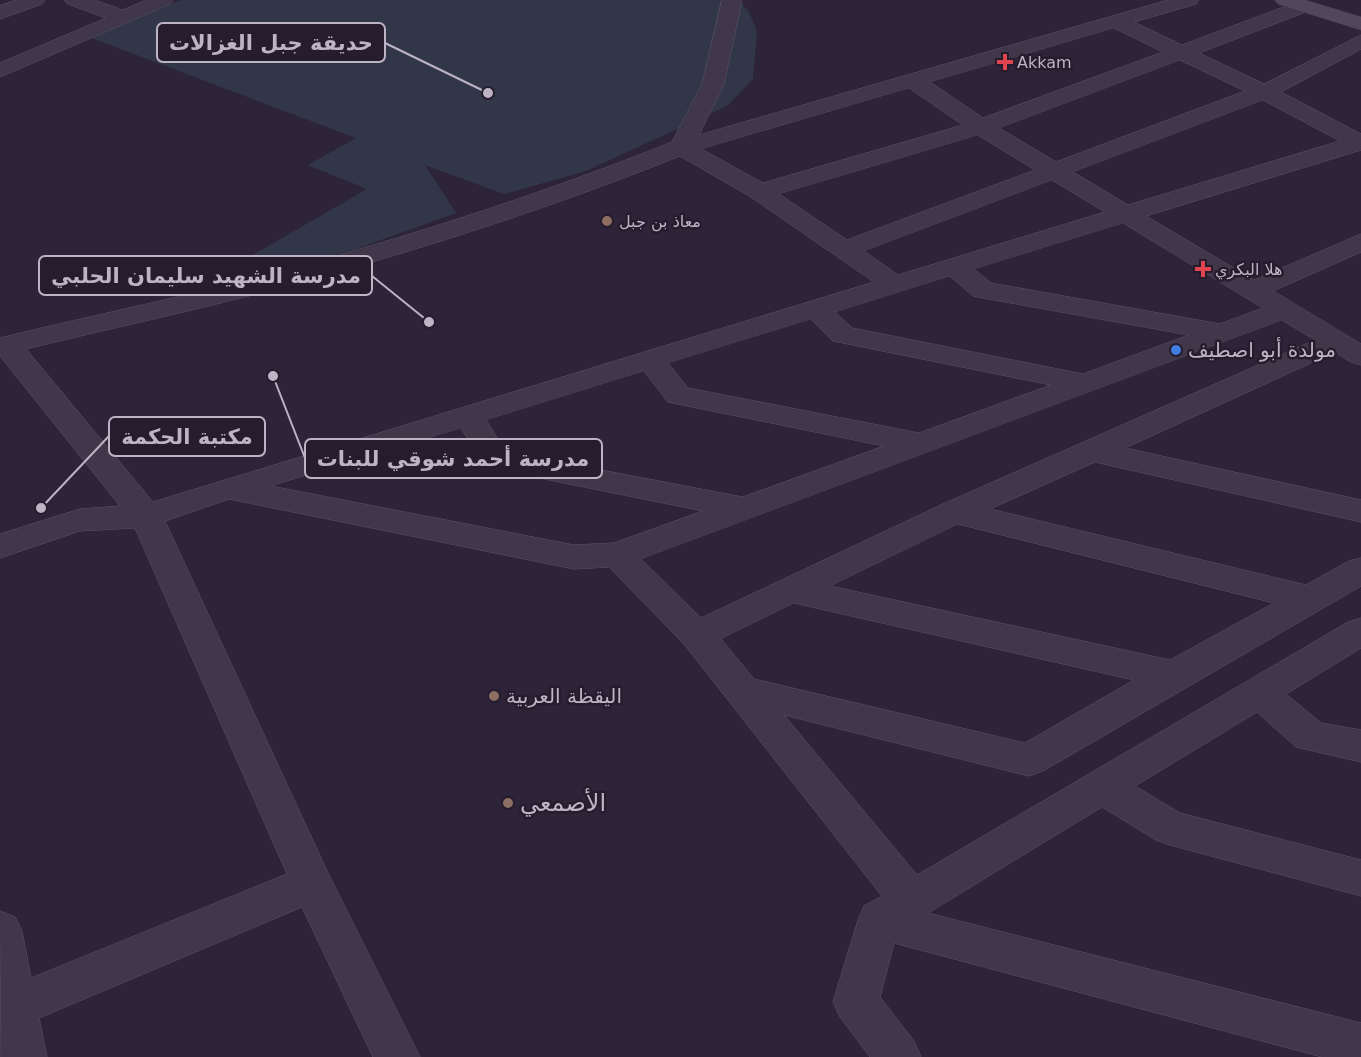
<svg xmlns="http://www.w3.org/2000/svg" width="1361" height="1057" font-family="'DejaVu Sans','Noto Sans Arabic',sans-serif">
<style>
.green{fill:#313748}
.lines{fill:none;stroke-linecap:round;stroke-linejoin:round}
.street-casing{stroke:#5b5364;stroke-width:1}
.secondary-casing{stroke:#463e4f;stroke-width:1}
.street{fill:#40384a;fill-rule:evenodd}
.secondary{fill:#52465c;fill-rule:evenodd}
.health-dot{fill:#e0444e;stroke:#251d2e;stroke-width:2}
.education-dot{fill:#8d6e63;stroke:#251d2e;stroke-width:2}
.shop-dot{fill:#3f7fe0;stroke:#251d2e;stroke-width:2}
.labels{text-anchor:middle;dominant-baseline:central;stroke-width:5;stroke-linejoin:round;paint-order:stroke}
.far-poi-label{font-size:16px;fill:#bcb3c5;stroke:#251d2e;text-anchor:start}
.poi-label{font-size:20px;fill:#bcb3c5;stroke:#251d2e;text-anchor:start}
.near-poi-label{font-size:24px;fill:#bcb3c5;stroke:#251d2e;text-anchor:start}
.leader{fill:none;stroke:#bcb3c5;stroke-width:2}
.callout-dot{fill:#bcb3c5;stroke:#251d2e;stroke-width:2}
.callout{fill:#251d2e;stroke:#bcb3c5;stroke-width:2}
.callout-label{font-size:21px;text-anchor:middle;font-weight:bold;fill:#bcb3c5}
</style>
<rect width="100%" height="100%" fill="#2e2439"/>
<polygon class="green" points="181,0 739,0 749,12 757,31 753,79 727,106 586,171 504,194 425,165 456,213 356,249 246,279 216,267 230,259 239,263 367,189 308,165 356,138 89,37"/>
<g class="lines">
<g class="street-casing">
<g id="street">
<polygon points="17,0 45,0 42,4 0,19 0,6"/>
<polygon points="65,0 94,0 123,10 146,0 173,0 170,4 0,77 0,63 106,18 68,4"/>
<path d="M722,0h20l-18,84 -25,51 469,-135h31l-3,4 -62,18 48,23 115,-43h14l3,4 -3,4 -112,43 65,31 97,-49v14l-80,43 80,42v16l-215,66 108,64 107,-46v18l-88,39 88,53v21l-10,-3 -16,-10 -210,96 236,52v22l-266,-60 -105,47 316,76 43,-24 12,-3v28l-318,185 -14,5 -245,-61 133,160 431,-253 13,-4v30l-75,46 35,29 40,7v32l-65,-15 -39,-35 -122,74 45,27 181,47v36l-191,-51 -14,-5 -54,-33 -174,106 433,110v34h-39l-428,-114 -14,54 34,44 7,16h-51l-30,-40 -7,-15 25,-82 6,-14 18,-10 -198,-252 -75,-77 -35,2 -345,-70 -64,22 162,350 93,186h-47l-71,-150 -263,111 8,39h-46l-1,-146 15,6 7,14 9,47 256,-104 -152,-346 -55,3 -80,27v-24l80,-25 40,-3 -120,-150v-18c97,-24 196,-43 292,-70 129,-35 255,-76 380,-126l30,-58zM1114,28l49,24 -180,66 -53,-36zM1180,60l65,31 -189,71 -57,-34zM909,88l54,37 -200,58 -62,-34zM1263,100l77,41 -212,64 -55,-33zM978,135l57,35 -188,70 -68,-46zM680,156l71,41 123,85 -721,220 -127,-153c94,-23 190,-43 283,-69 126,-35 249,-75 371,-124zM1052,180l53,32 -207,63 -34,-24zM1123,223l140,85 -43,16 -229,-41 -17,-14zM950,276l23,20 10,2 206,37 -106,39 -231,-46 -17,-16zM811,319l22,22 218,44 -132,48 -231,-45 -20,-25zM1282,320l33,20 -372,164 -242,114 -60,-59zM644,371l24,31 216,44 -141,51 -237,-45 -20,-32zM461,428l24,39 218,44 -89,32 -40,2 -303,-59zM958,524l316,79 -104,57 -340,-74zM794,603l340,77 -109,63 -271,-64 -33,-40z"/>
</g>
</g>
<g class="secondary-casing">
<polygon id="secondary" points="1275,0 1305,0 1361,17 1361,30 1278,4"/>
</g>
<use href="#street" class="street"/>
<use href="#secondary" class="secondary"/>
</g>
<g class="health-dot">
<path d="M1002 53h6v6h6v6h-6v6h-6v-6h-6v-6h6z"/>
<path d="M1200 260h6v6h6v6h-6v6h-6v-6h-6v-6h6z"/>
</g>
<g class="education-dot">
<circle cx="607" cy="221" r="6"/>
<circle cx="494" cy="696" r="6"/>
<circle cx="508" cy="803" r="6"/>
</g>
<circle class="shop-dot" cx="1176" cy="350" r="6"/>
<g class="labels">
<g class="far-poi-label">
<text x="1017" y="62">Akkam</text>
<text x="619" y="221">معاذ بن جبل</text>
<text x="1215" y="269">هلا البكري</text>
</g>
<g class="poi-label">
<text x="1188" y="350">مولدة أبو اصطيف</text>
<text x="506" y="696">اليقظة العربية</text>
</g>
<g class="near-poi-label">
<text x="520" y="803">الأصمعي</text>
</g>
</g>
<path class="leader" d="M488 93L385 43M429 322L372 276M41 508L109 436M273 376L305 458"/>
<g class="callout-dot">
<circle cx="488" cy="93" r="6"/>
<circle cx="429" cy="322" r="6"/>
<circle cx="41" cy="508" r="6"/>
<circle cx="273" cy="376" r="6"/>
</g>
<g class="callout">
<rect x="157" y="23" width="228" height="39" rx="6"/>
<rect x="39" y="256" width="333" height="39" rx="6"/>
<rect x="109" y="417" width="156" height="39" rx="6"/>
<rect x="305" y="439" width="297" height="39" rx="6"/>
</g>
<g class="callout-label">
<text x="271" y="50">حديقة جبل الغزالات</text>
<text x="206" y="283">مدرسة الشهيد سليمان الحلبي</text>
<text x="187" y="444">مكتبة الحكمة</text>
<text x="453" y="466">مدرسة أحمد شوقي للبنات</text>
</g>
</svg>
